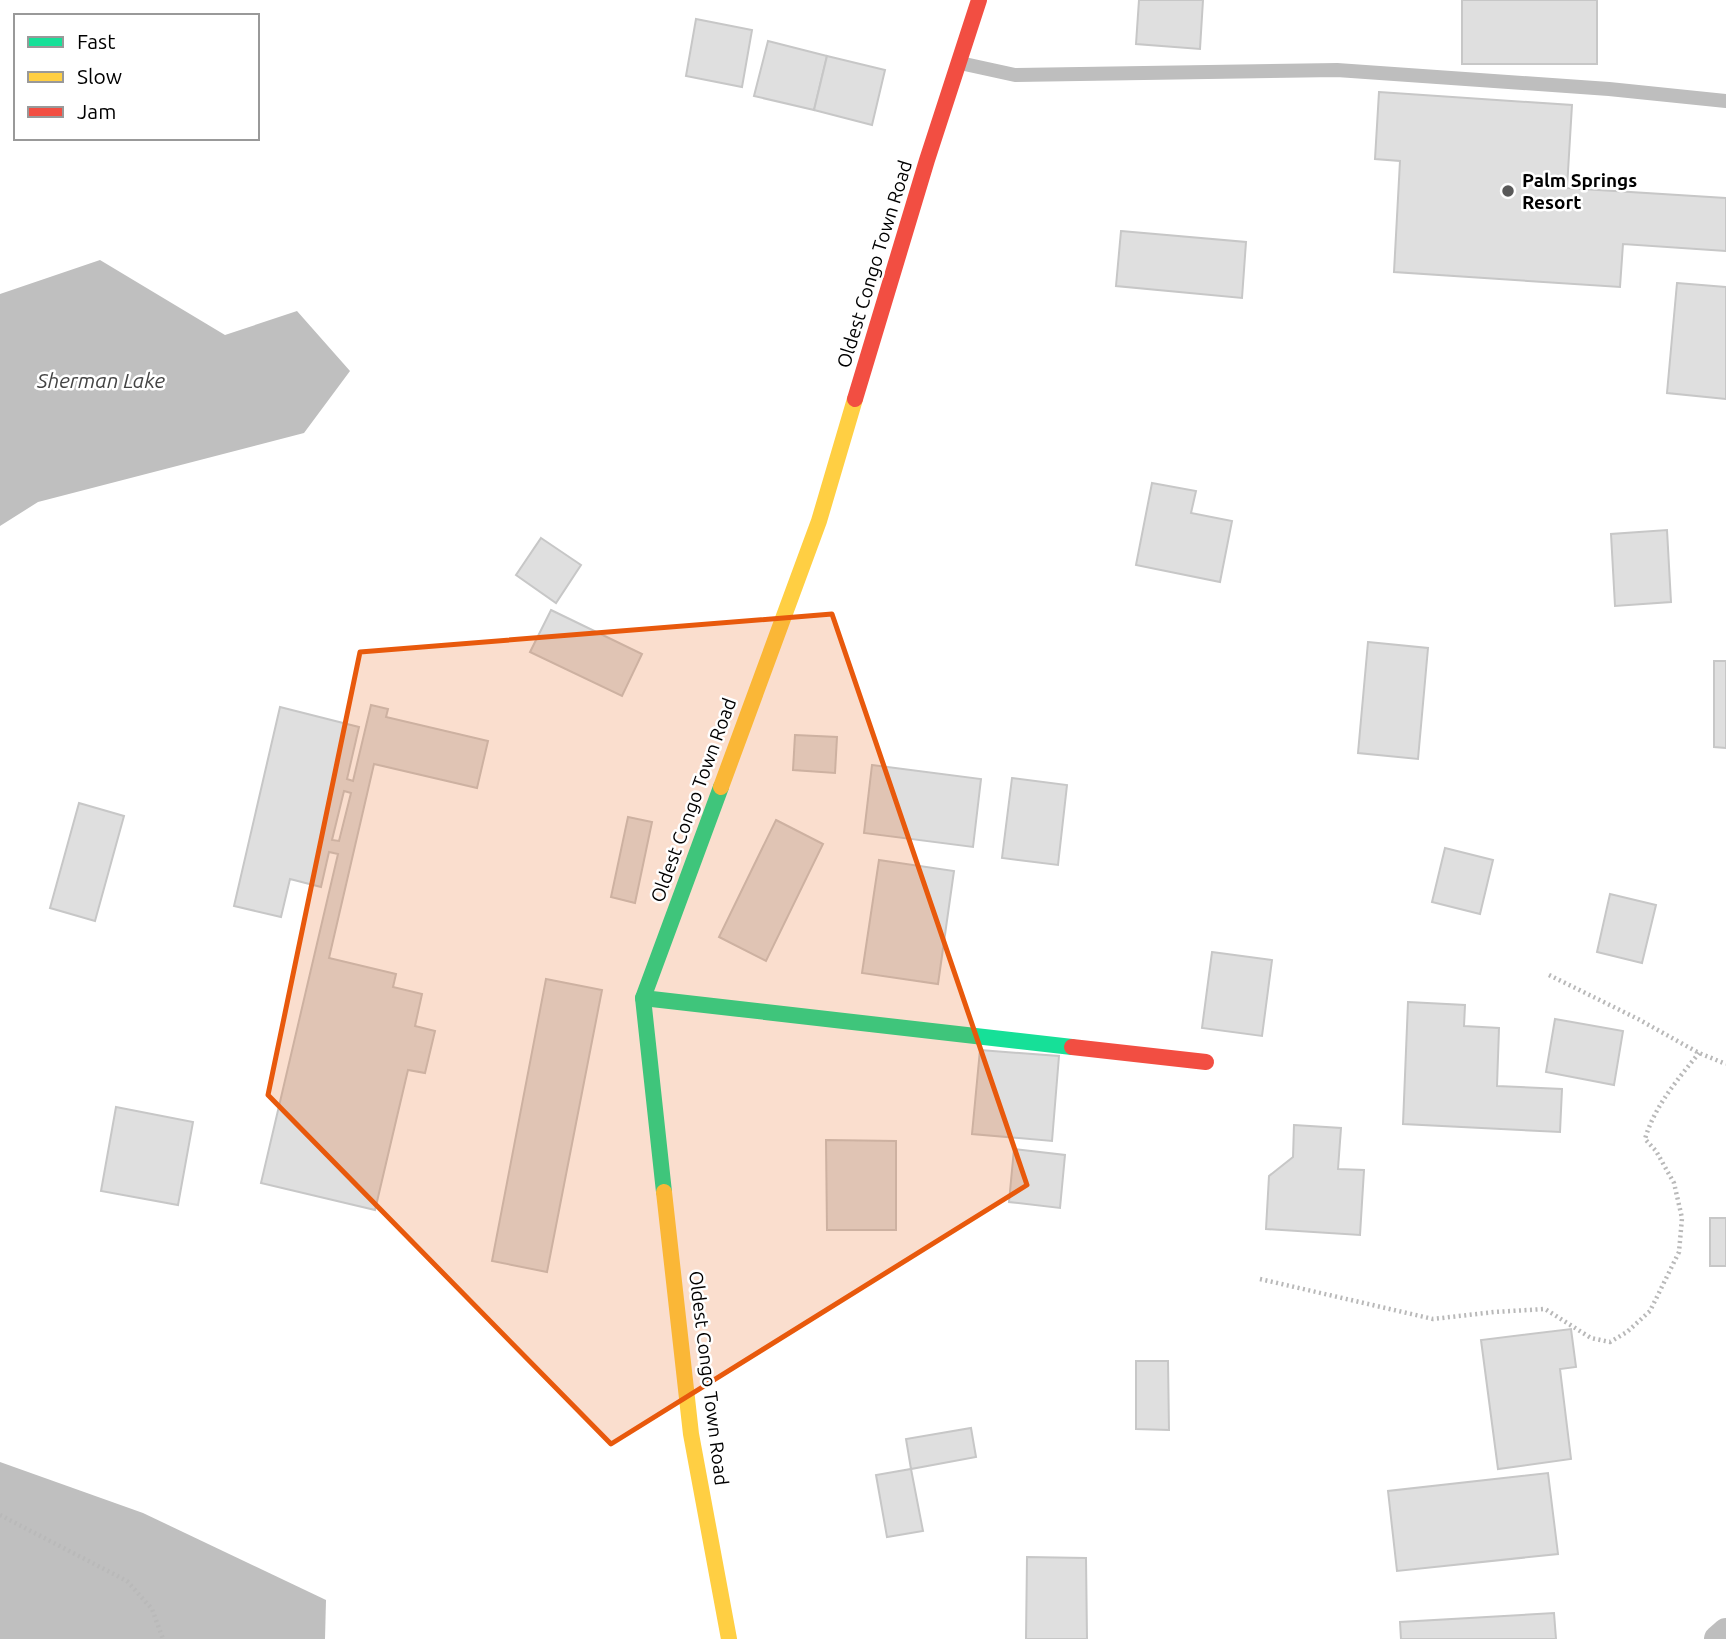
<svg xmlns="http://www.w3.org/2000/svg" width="1726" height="1639" font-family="Ubuntu,sans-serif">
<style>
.water{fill:#bfbfbf}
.building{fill:#dfdfdf;stroke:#c7c7c7;stroke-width:2;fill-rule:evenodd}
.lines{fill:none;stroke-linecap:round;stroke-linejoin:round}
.path{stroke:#b9b9b9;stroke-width:4.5;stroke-dasharray:2 3.5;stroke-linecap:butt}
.lane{stroke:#bebebe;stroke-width:14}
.street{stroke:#bebebe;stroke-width:28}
.fast{stroke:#16e098;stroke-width:16}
.slow{stroke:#ffcf43;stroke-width:16}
.jam{stroke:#f24e42;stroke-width:16}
.marked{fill:#e8590c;fill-opacity:0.2;stroke:#e8590c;stroke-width:5;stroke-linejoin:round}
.poi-dot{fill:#595959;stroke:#fff;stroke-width:2.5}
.labels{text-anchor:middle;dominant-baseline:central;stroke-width:5;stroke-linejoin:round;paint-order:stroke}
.poi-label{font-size:19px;font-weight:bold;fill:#000;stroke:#fff;text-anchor:start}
.street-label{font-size:19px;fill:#000;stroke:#fff}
.water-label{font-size:21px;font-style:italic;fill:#444;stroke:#fff}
</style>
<rect width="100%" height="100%" fill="#fff"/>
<g class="water">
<polygon points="100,260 225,335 297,311 350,371 304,433 38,502 0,526 0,294"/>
<polygon points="0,1462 143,1513 326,1600 325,1639 0,1639"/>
</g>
<g class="building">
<polygon points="1139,0 1203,0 1200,49 1136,44"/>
<rect x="1462" y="0" width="135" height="64"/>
<polygon points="696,19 752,30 742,87 686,76"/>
<polygon points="768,41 827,56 814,110 754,96"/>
<polygon points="827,56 885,70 872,125 814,110"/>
<polygon points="1379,92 1572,105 1567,188 1726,198 1726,251 1623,244 1620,287 1394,272 1400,161 1375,159"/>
<polygon points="1121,231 1246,242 1242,298 1116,286"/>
<polygon points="1677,283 1726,287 1726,399 1667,393"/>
<polygon points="1152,483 1196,491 1191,513 1232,521 1220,582 1136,565"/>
<polygon points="1667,530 1671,602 1615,606 1611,534"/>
<polygon points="541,538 581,565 556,603 516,575"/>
<polygon points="551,610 642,654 622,696 530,652"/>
<polygon points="1368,642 1428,648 1418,759 1358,753"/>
<polygon points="1714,661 1726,661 1726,748 1714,747"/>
<path d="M371,705l17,4 -2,8 102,24 -11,47 -103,-24 -45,194 67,16 -3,13 29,7 -7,32 20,5 -10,42 -17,-3 -33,140 -114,-27 77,-329 -9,-2 -8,35 -31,-8 -9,38 -47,-11 46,-199 79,20 -12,52 6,2zM344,791l7,2 -12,48 -7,-1z"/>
<polygon points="795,735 837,737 835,773 793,770"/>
<polygon points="872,765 981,779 973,847 864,833"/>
<polygon points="1012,778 1067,785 1058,865 1002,858"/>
<polygon points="79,803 124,816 95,921 50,908"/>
<polygon points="628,817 652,822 635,903 611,897"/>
<polygon points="776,820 823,844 766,961 719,937"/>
<polygon points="1445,848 1493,860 1480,914 1432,902"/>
<polygon points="879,860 954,871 938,984 862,973"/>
<polygon points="1610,894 1656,905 1642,963 1597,952"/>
<polygon points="1212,952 1272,960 1262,1036 1202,1028"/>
<polygon points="546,979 602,990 547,1272 492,1261"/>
<polygon points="1408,1002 1465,1005 1464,1026 1499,1028 1497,1086 1562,1089 1560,1132 1403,1124"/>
<polygon points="1555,1019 1623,1031 1614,1085 1546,1072"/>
<polygon points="980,1050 1059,1056 1052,1141 972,1134"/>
<polygon points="116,1107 193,1122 178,1205 101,1191"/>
<polygon points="1294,1125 1341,1128 1338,1169 1364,1170 1360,1235 1266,1229 1269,1176 1293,1157"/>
<polygon points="826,1140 896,1141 896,1230 827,1230"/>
<polygon points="1014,1149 1065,1155 1060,1208 1009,1202"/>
<rect x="1710" y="1218" width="16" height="48"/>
<polygon points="1571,1329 1576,1367 1560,1369 1571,1459 1498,1469 1481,1340"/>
<polygon points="1136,1361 1168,1361 1169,1430 1136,1429"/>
<polygon points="971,1428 976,1457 911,1469 906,1439"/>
<polygon points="911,1469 923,1531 887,1537 876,1475"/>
<polygon points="1548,1473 1558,1554 1397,1571 1388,1491"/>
<polygon points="1027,1557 1086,1558 1087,1639 1026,1639"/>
<polygon points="1554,1613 1556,1639 1401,1639 1400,1622"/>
</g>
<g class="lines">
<g class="path">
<polyline points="1549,975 1638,1019 1699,1053 1726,1064"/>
<path d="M1260,1279l173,40 61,-7 51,-3 46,29 19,4 17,-10 23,-21 29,-59 3,-34 -8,-35 -18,-32 -11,-12c9,-32 33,-60 54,-86"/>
<polyline points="0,1515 127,1581 152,1609 163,1639"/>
</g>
<polyline class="lane" points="960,63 1015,75 1337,70 1609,89 1726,101"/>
<polyline class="street" points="1718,1639 1726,1632"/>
<g class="fast">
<polyline points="643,998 1072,1047"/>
<polyline points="664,1192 643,998 721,787"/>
</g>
<g class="slow">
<polyline points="721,787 819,521 855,399"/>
<polyline points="664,1192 691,1434 729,1639"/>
</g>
<g class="jam">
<polyline points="855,399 927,160 979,0"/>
<polyline points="1072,1047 1206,1062"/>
</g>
</g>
<path class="marked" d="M832,614l195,571 -416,259 -343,-349 92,-443z"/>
<circle class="poi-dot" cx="1508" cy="191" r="7"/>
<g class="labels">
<g class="poi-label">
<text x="1522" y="180">Palm Springs<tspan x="1522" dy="22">Resort</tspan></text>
</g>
<g class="street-label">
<text transform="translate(874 264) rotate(-73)">Oldest Congo Town Road</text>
<text transform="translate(693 800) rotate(-70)">Oldest Congo Town Road</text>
<text transform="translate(709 1378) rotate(83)">Oldest Congo Town Road</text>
</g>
<g class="water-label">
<text x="101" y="380">Sherman Lake</text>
</g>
</g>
<rect x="14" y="14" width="245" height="126" fill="#ffffff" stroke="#999999" stroke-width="2"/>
<rect x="28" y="37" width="35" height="10" fill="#16e098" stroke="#999999" stroke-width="2"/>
<text x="77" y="49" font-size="21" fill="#000000">Fast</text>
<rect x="28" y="72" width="35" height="10" fill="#ffcf43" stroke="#999999" stroke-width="2"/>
<text x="77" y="84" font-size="21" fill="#000000">Slow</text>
<rect x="28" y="107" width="35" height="10" fill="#f24e42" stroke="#999999" stroke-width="2"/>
<text x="77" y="119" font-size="21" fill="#000000">Jam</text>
</svg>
